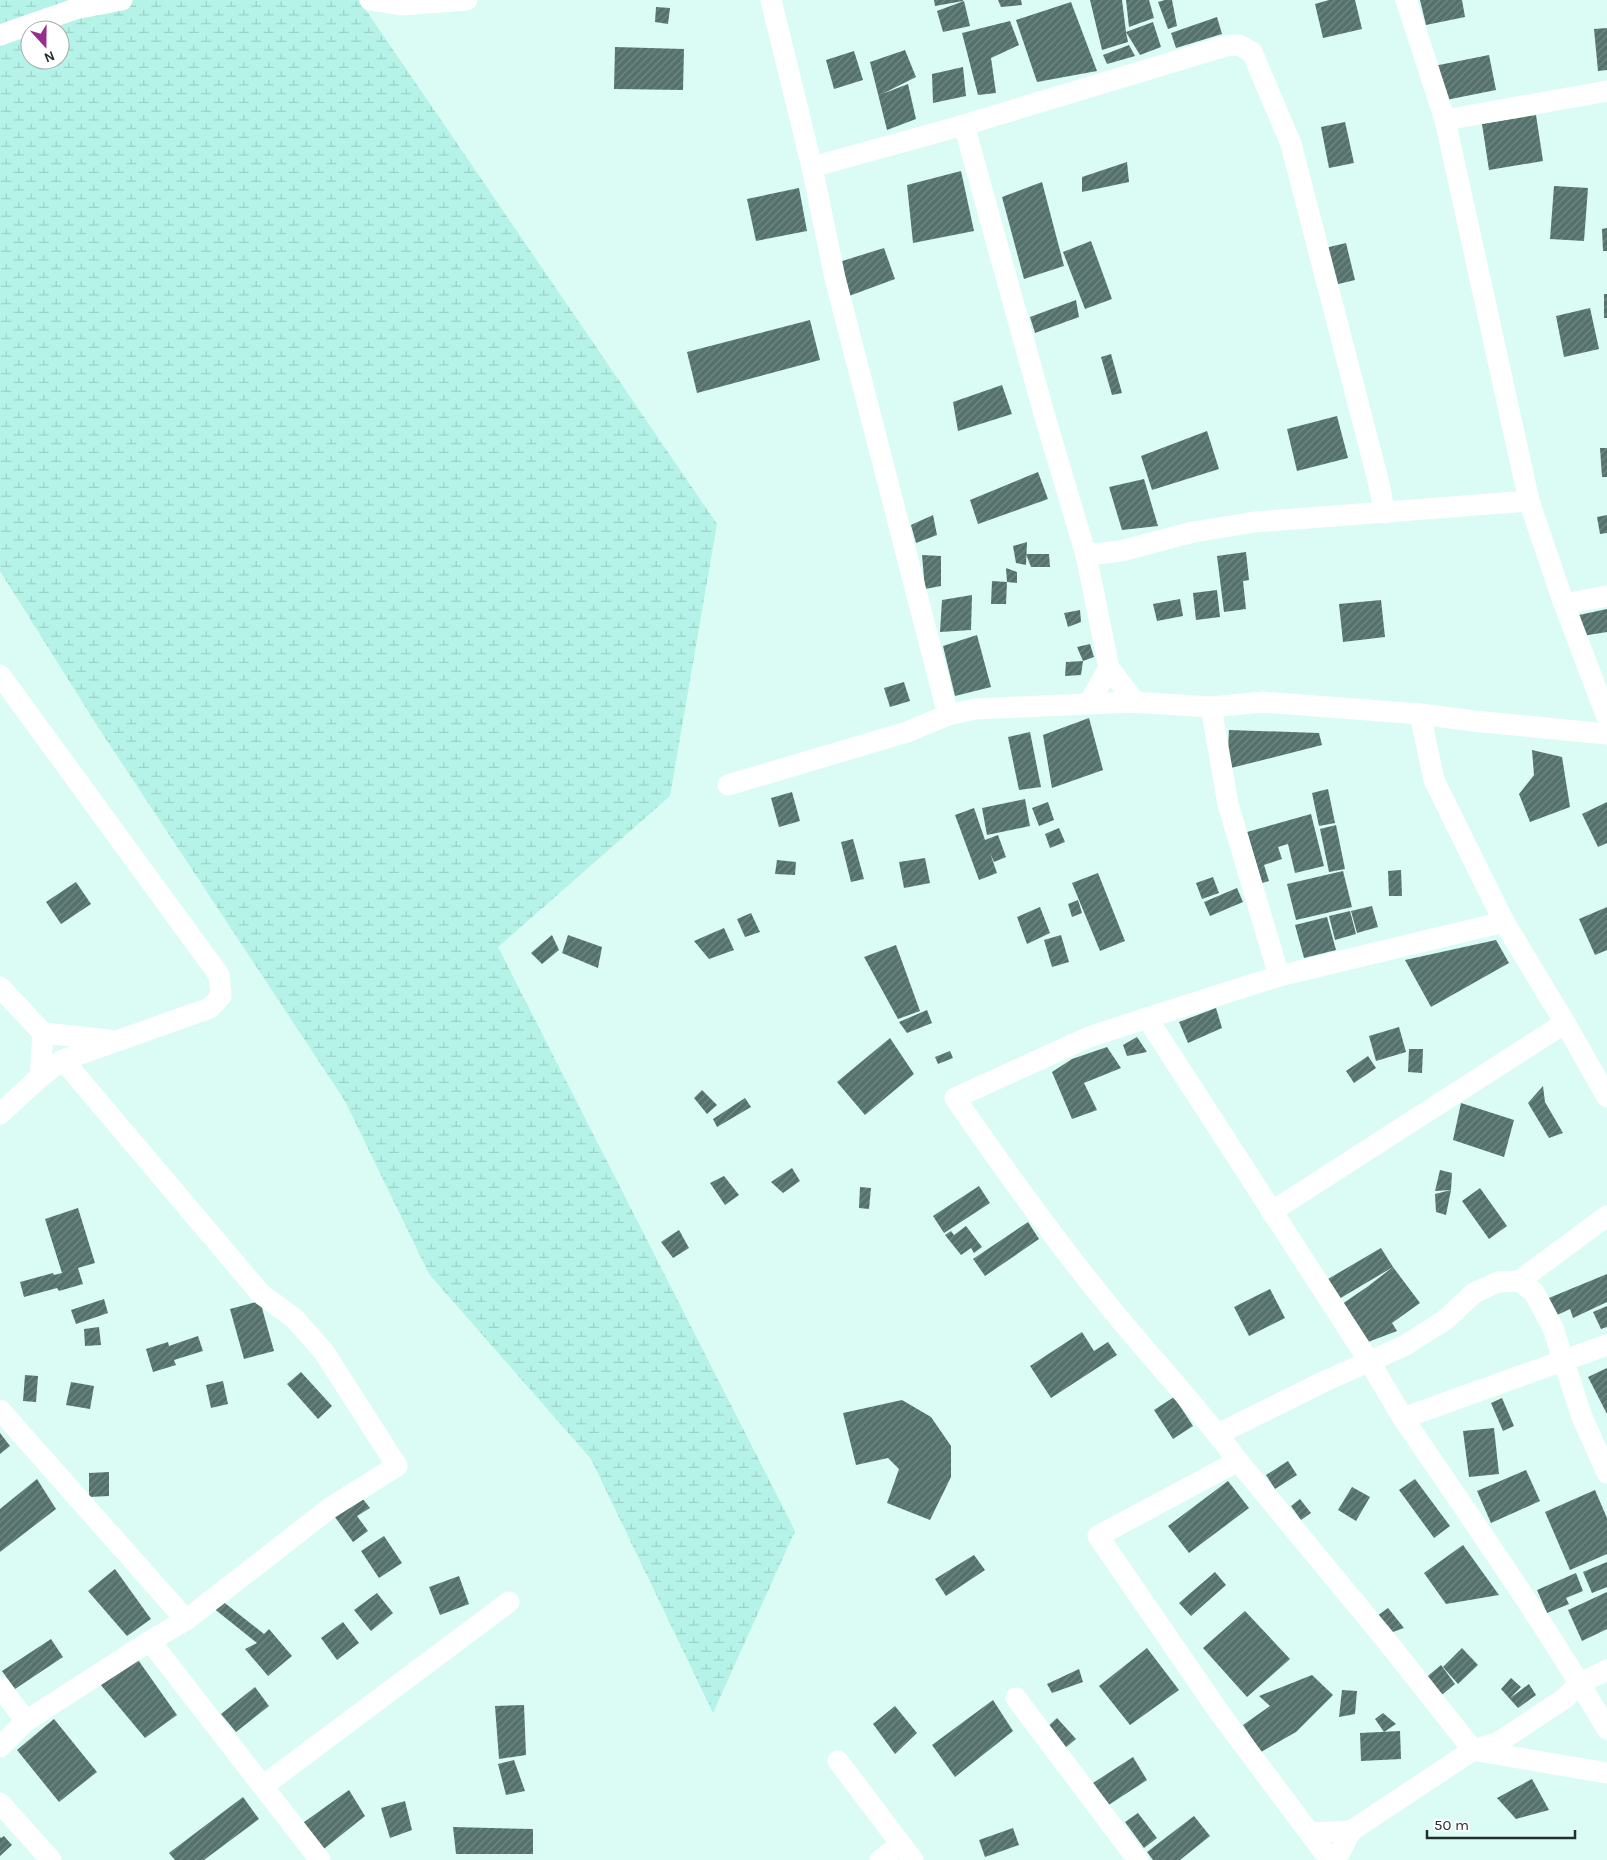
<svg xmlns="http://www.w3.org/2000/svg" width="1607" height="1860" font-family="Karla,sans-serif">
<style>
.wetland{fill:url(#wetland-marsh);fill-rule:evenodd}
.building{fill:url(#building-hatch)}
.lines{fill:none;stroke-linecap:round;stroke-linejoin:round}
.minor{stroke:#fff;stroke-width:21}
</style>
<defs>
<pattern id="wetland-marsh" width="20" height="14" patternUnits="userSpaceOnUse" patternTransform="scale(1.25)"><rect width="20" height="14" fill="#b5f3e8"/><path d="M1 5h8M5 5V1M11 12h8M15 12V8" fill="none" stroke="#9bd1c7"/></pattern>
<pattern id="building-hatch" width="6" height="6" patternUnits="userSpaceOnUse" patternTransform="scale(1.25)"><rect width="6" height="6" fill="#54716c"/><path d="M-1 1l2-2M0 6l6-6M5 7l2-2" fill="none" stroke="#748985"/></pattern>
</defs>
<rect width="100%" height="100%" fill="#dbfcf5"/>
<path class="wetland" d="M0,0h359l358,524 -47,272 -172,151 297,584 -82,182 -122,-254 -162,-185 -84,-173 -247,-374 -98,-156zM30,30h30v30h-30z"/>
<g class="building">
<polygon points="934,0 963,0 963,1 935,6"/>
<polygon points="998,0 1021,0 1022,5 1001,7"/>
<polygon points="1090,0 1122,0 1126,32 1153,22 1161,47 1140,55 1126,32 1128,42 1102,50"/>
<polygon points="1126,0 1149,0 1154,18 1129,27"/>
<polygon points="1165,0 1172,0 1177,26 1168,29 1158,2"/>
<polygon points="1329,0 1355,0 1362,29 1323,38 1315,4"/>
<polygon points="1420,0 1462,0 1465,17 1426,25"/>
<polygon points="964,1 970,26 943,32 937,11"/>
<polygon points="1071,2 1097,71 1037,82 1016,20"/>
<polygon points="656,7 670,8 668,24 655,22"/>
<polygon points="1217,17 1222,34 1176,48 1171,33"/>
<polygon points="1010,21 1019,45 991,58 996,93 978,95 962,33"/>
<polygon points="1607,28 1607,70 1598,71 1594,29"/>
<polygon points="1129,45 1135,56 1107,64 1103,55"/>
<polygon points="615,47 684,49 683,90 614,89"/>
<polygon points="905,50 916,77 882,94 908,84 916,119 887,130 870,62"/>
<polygon points="854,51 863,80 834,89 826,60"/>
<polygon points="1489,55 1496,90 1441,101 1434,66"/>
<polygon points="963,67 966,96 933,103 932,74"/>
<polygon points="1536,115 1543,161 1489,170 1482,124"/>
<polygon points="1345,122 1354,163 1329,168 1321,127"/>
<polygon points="1127,162 1129,182 1082,192 1082,177"/>
<polygon points="961,171 974,231 913,243 907,185"/>
<polygon points="1042,182 1064,266 1024,279 1002,197"/>
<polygon points="1554,186 1588,188 1584,241 1550,239"/>
<polygon points="799,188 807,231 756,241 747,199"/>
<polygon points="1607,228 1607,251 1603,251 1602,229"/>
<polygon points="1091,241 1112,299 1085,309 1063,252"/>
<polygon points="1346,243 1355,280 1330,286 1321,249"/>
<polygon points="884,248 895,279 849,296 839,262"/>
<rect x="1604" y="294" width="3" height="24"/>
<polygon points="1076,300 1079,317 1035,333 1030,317"/>
<polygon points="1590,308 1599,349 1564,357 1556,316"/>
<polygon points="810,320 820,360 697,393 687,352"/>
<polygon points="1111,354 1122,393 1112,395 1101,357"/>
<polygon points="1002,385 1012,414 958,431 953,402"/>
<polygon points="1337,416 1348,458 1297,471 1287,429"/>
<polygon points="1207,431 1219,469 1152,490 1141,456"/>
<polygon points="1600,448 1607,448 1607,477 1602,477"/>
<polygon points="1038,472 1048,499 978,524 970,500"/>
<polygon points="1144,479 1158,526 1122,530 1109,487"/>
<polygon points="933,515 937,535 916,543 911,525"/>
<polygon points="1607,515 1607,533 1600,534 1597,517"/>
<polygon points="1027,542 1026,565 1016,563 1013,546"/>
<polygon points="1246,552 1249,580 1243,581 1246,609 1224,612 1217,556"/>
<polygon points="1026,554 1049,554 1050,567 1031,567"/>
<polygon points="922,555 941,556 941,586 925,589"/>
<polygon points="1006,568 1017,572 1017,583 1007,582"/>
<polygon points="992,581 1007,582 1006,604 991,604"/>
<polygon points="1217,590 1220,617 1196,620 1193,593"/>
<polygon points="972,595 971,630 940,632 942,600"/>
<polygon points="1180,599 1183,616 1157,621 1153,604"/>
<polygon points="1381,600 1385,637 1343,642 1339,604"/>
<polygon points="1607,609 1607,632 1582,636 1579,615"/>
<polygon points="1080,610 1081,622 1068,627 1064,613"/>
<polygon points="977,635 991,687 955,696 943,646"/>
<polygon points="1090,644 1094,657 1083,661 1077,647"/>
<polygon points="1083,661 1081,675 1065,676 1066,662"/>
<polygon points="904,682 910,701 890,707 884,688"/>
<polygon points="1089,718 1103,770 1052,788 1043,735"/>
<polygon points="1229,730 1319,733 1322,745 1227,769"/>
<polygon points="1030,732 1041,787 1019,790 1008,737"/>
<polygon points="1532,750 1562,757 1570,807 1530,822 1519,794 1534,775"/>
<polygon points="1328,789 1335,823 1319,826 1312,793"/>
<polygon points="792,792 800,821 779,827 771,798"/>
<polygon points="1025,799 1030,826 987,835 982,808"/>
<polygon points="1048,802 1054,820 1039,826 1032,808"/>
<polygon points="1607,802 1607,843 1598,847 1582,814"/>
<polygon points="974,808 985,840 998,835 1006,857 994,862 990,853 997,873 979,880 955,815"/>
<polygon points="1311,814 1324,866 1295,873 1288,844 1278,847 1282,859 1264,865 1269,881 1262,883 1247,832"/>
<polygon points="1336,825 1345,869 1329,872 1320,829"/>
<polygon points="1059,828 1065,842 1050,848 1045,834"/>
<polygon points="853,839 864,879 851,882 841,842"/>
<polygon points="925,858 930,883 904,888 899,862"/>
<polygon points="777,860 796,862 795,875 775,874"/>
<polygon points="1401,870 1402,896 1389,896 1388,871"/>
<polygon points="1343,871 1352,907 1296,920 1287,884"/>
<polygon points="1098,873 1125,941 1100,951 1072,883"/>
<polygon points="1213,877 1219,893 1202,899 1196,883"/>
<polygon points="76,882 91,904 61,924 46,902"/>
<polygon points="1237,888 1243,902 1210,916 1204,902"/>
<polygon points="1078,900 1082,913 1072,917 1068,904"/>
<polygon points="1372,906 1378,927 1357,933 1351,911"/>
<polygon points="1040,907 1050,933 1027,944 1017,917"/>
<polygon points="1607,907 1607,950 1595,955 1579,919"/>
<polygon points="1350,911 1356,934 1335,940 1329,916"/>
<polygon points="751,913 760,932 745,937 737,919"/>
<polygon points="1327,917 1336,950 1304,958 1295,925"/>
<polygon points="724,928 734,950 709,959 694,941"/>
<polygon points="552,935 559,950 542,964 531,953"/>
<polygon points="568,935 602,947 598,968 562,953"/>
<polygon points="1061,935 1069,962 1052,967 1044,940"/>
<polygon points="1496,940 1509,963 1431,1007 1405,960"/>
<polygon points="896,945 920,1011 898,1019 864,957"/>
<polygon points="1216,1008 1222,1028 1188,1043 1179,1022"/>
<polygon points="927,1010 932,1023 907,1033 899,1022"/>
<polygon points="1399,1027 1406,1052 1376,1061 1369,1036"/>
<polygon points="1137,1037 1147,1052 1127,1056 1123,1045"/>
<polygon points="890,1038 914,1074 865,1115 837,1082"/>
<polygon points="1107,1047 1121,1068 1084,1083 1097,1110 1072,1119 1052,1072 1072,1059"/>
<polygon points="1409,1049 1423,1049 1422,1073 1408,1072"/>
<polygon points="950,1051 953,1058 938,1064 935,1057"/>
<polygon points="1368,1056 1376,1068 1354,1083 1346,1071"/>
<polygon points="1543,1086 1545,1102 1563,1133 1549,1138 1528,1103"/>
<polygon points="702,1090 717,1105 707,1114 694,1098"/>
<polygon points="745,1098 751,1107 717,1127 713,1119"/>
<polygon points="1461,1103 1514,1120 1504,1157 1453,1140"/>
<polygon points="792,1168 800,1181 783,1193 771,1182"/>
<polygon points="1440,1170 1452,1173 1451,1190 1446,1215 1436,1212 1435,1194 1451,1190 1435,1191"/>
<polygon points="724,1176 739,1195 725,1205 710,1183"/>
<polygon points="979,1186 990,1203 944,1233 933,1216"/>
<polygon points="860,1187 871,1188 869,1209 859,1208"/>
<polygon points="1480,1188 1507,1226 1489,1239 1462,1201"/>
<polygon points="78,1208 95,1263 78,1268 83,1284 59,1291 57,1288 24,1297 20,1282 53,1273 54,1275 62,1273 45,1219"/>
<polygon points="1028,1222 1039,1239 985,1276 973,1259"/>
<polygon points="966,1226 982,1247 974,1253 971,1248 961,1255 945,1235 951,1231 954,1235"/>
<polygon points="679,1230 689,1248 673,1258 661,1242"/>
<polygon points="1381,1248 1393,1267 1339,1299 1328,1279"/>
<polygon points="1393,1267 1420,1303 1392,1323 1397,1331 1368,1342 1342,1304 1367,1287"/>
<polygon points="1607,1274 1607,1302 1573,1318 1570,1309 1553,1317 1544,1300"/>
<polygon points="1270,1289 1285,1318 1249,1336 1234,1307"/>
<polygon points="104,1299 108,1313 76,1324 71,1310"/>
<polygon points="260,1301 274,1351 244,1359 230,1309"/>
<polygon points="1607,1306 1607,1327 1601,1329 1593,1312"/>
<polygon points="99,1327 101,1345 85,1346 84,1329"/>
<polygon points="1082,1332 1094,1351 1108,1342 1117,1355 1051,1398 1030,1366"/>
<polygon points="198,1336 203,1351 174,1360 176,1365 153,1372 146,1349 168,1342 169,1346"/>
<polygon points="1607,1368 1607,1414 1588,1377"/>
<polygon points="301,1372 332,1406 318,1419 287,1384"/>
<polygon points="25,1375 38,1376 36,1402 23,1401"/>
<polygon points="223,1381 228,1404 211,1408 206,1385"/>
<polygon points="71,1382 94,1386 90,1409 66,1405"/>
<polygon points="1174,1397 1193,1426 1173,1439 1154,1410"/>
<polygon points="1502,1398 1514,1426 1503,1431 1491,1403"/>
<polygon points="902,1400 931,1417 951,1446 951,1477 930,1520 887,1503 899,1469 888,1458 856,1465 843,1413"/>
<polygon points="1494,1428 1499,1474 1469,1477 1463,1431"/>
<polygon points="0,1433 10,1446 0,1454"/>
<polygon points="1288,1461 1297,1475 1275,1489 1266,1475"/>
<polygon points="1526,1470 1540,1501 1491,1523 1477,1491"/>
<polygon points="109,1472 109,1496 89,1497 89,1473"/>
<polygon points="37,1479 56,1509 0,1552 0,1509"/>
<polygon points="1415,1479 1450,1526 1434,1538 1399,1490"/>
<polygon points="1228,1481 1249,1508 1189,1553 1168,1526"/>
<polygon points="1352,1487 1370,1497 1356,1521 1338,1510"/>
<polygon points="1595,1490 1607,1518 1607,1554 1570,1570 1545,1512"/>
<polygon points="359,1494 370,1508 357,1516 368,1531 353,1542 332,1513"/>
<polygon points="1300,1499 1311,1513 1301,1520 1291,1506"/>
<polygon points="384,1536 402,1563 379,1578 361,1551"/>
<polygon points="1463,1545 1499,1595 1446,1604 1424,1573"/>
<polygon points="974,1555 985,1570 946,1596 935,1579"/>
<polygon points="1607,1562 1607,1587 1592,1593 1583,1572"/>
<polygon points="115,1569 151,1619 127,1636 88,1591"/>
<polygon points="1215,1572 1226,1585 1191,1616 1179,1603"/>
<polygon points="1576,1573 1583,1591 1566,1598 1569,1604 1547,1613 1537,1590"/>
<polygon points="459,1576 469,1604 440,1615 429,1587"/>
<polygon points="1607,1592 1607,1629 1582,1641 1568,1610"/>
<polygon points="377,1593 393,1613 371,1631 354,1610"/>
<polygon points="221,1600 264,1634 269,1629 292,1656 268,1676 245,1649 257,1643 212,1607"/>
<polygon points="1388,1608 1404,1628 1390,1633 1377,1616"/>
<polygon points="1245,1611 1290,1659 1247,1697 1203,1648"/>
<polygon points="343,1622 359,1643 337,1660 321,1638"/>
<polygon points="51,1639 63,1657 15,1689 2,1671"/>
<polygon points="1147,1648 1179,1690 1130,1725 1099,1686"/>
<polygon points="1462,1648 1478,1665 1458,1684 1443,1667"/>
<polygon points="136,1657 177,1715 145,1738 100,1684"/>
<polygon points="1441,1665 1455,1684 1438,1698 1423,1680"/>
<polygon points="1079,1669 1083,1682 1052,1693 1047,1684"/>
<polygon points="1312,1675 1333,1695 1296,1732 1261,1752 1243,1725 1270,1706 1259,1696"/>
<polygon points="1511,1678 1521,1687 1510,1698 1529,1684 1536,1695 1518,1708 1501,1689"/>
<polygon points="255,1687 269,1706 236,1732 221,1714"/>
<polygon points="1342,1690 1357,1691 1355,1714 1339,1717"/>
<polygon points="993,1700 1013,1731 955,1777 932,1745"/>
<polygon points="524,1705 526,1755 499,1759 495,1706"/>
<polygon points="895,1706 917,1733 895,1754 873,1724"/>
<polygon points="1383,1713 1396,1724 1384,1732 1375,1719"/>
<polygon points="1057,1718 1076,1739 1065,1748 1046,1728"/>
<polygon points="54,1719 97,1772 59,1802 17,1750"/>
<polygon points="1400,1731 1401,1759 1361,1761 1360,1733"/>
<polygon points="1133,1757 1147,1780 1107,1806 1093,1783"/>
<polygon points="514,1760 525,1791 506,1795 498,1764"/>
<polygon points="1532,1779 1549,1810 1516,1819 1497,1798"/>
<polygon points="349,1790 365,1816 320,1852 300,1825"/>
<polygon points="243,1797 259,1819 204,1860 175,1860 169,1853"/>
<polygon points="405,1801 412,1830 390,1838 381,1808"/>
<polygon points="1138,1813 1157,1838 1144,1848 1125,1822"/>
<polygon points="1194,1816 1210,1836 1180,1860 1153,1860 1147,1852"/>
<polygon points="453,1827 533,1829 533,1854 456,1854"/>
<polygon points="1013,1828 1019,1845 985,1857 979,1840"/>
<polygon points="4,1836 12,1845 0,1856 0,1837 1,1838"/>
</g>
<g class="lines">
<g class="minor">
<polyline points="370,0 401,5 467,0"/>
<polyline points="771,0 812,167 835,278 948,715"/>
<polyline points="1406,0 1445,120 1529,501 1564,604 1607,717"/>
<polyline points="0,35 75,9 122,0"/>
<polyline points="1445,120 1607,91"/>
<polyline points="964,125 1045,417 1086,555 1121,551 1193,532 1255,522 1529,501"/>
<polyline points="812,167 964,125 1226,46 1239,45 1252,52 1291,144 1378,480 1385,513"/>
<polyline points="1086,555 1109,668 1135,702"/>
<polyline points="1564,604 1607,596"/>
<polyline points="0,675 219,975 221,996 210,1008 63,1060 40,1077 0,1114"/>
<polyline points="1089,703 1109,668"/>
<polyline points="1211,707 1228,804 1279,976"/>
<polyline points="1420,714 1434,780 1460,833 1504,922 1565,1023 1607,1097"/>
<polyline points="728,785 907,732 948,715 975,709 1131,702 1211,707 1263,702 1420,714 1474,721 1607,734"/>
<polyline points="0,987 43,1033 40,1077"/>
<polyline points="1147,1018 1369,1361 1403,1418 1607,1345"/>
<polyline points="43,1033 110,1040"/>
<polyline points="1271,1212 1565,1023"/>
<polyline points="1519,1281 1534,1292 1553,1328 1582,1417 1607,1473"/>
<polyline points="0,1410 186,1620"/>
<path d="M1403,1418c70,103 141,204 204,311"/>
<polyline points="1218,1434 1323,1382 1404,1346 1445,1320 1474,1293 1498,1282 1519,1281 1607,1216"/>
<polyline points="1238,1461 1386,1640 1473,1750 1351,1831 1336,1860"/>
<polyline points="150,1641 320,1860"/>
<polyline points="0,1687 26,1721"/>
<polyline points="1016,1698 1138,1860"/>
<polyline points="0,1747 26,1721 150,1641 186,1620 330,1508 397,1466 324,1352 294,1318 261,1294 63,1060"/>
<polyline points="1473,1750 1497,1743 1564,1699 1580,1683 1607,1670"/>
<polyline points="1478,1751 1607,1773"/>
<polyline points="838,1761 913,1860"/>
<polyline points="263,1786 509,1602"/>
<polyline points="0,1803 51,1860"/>
<polyline points="1310,1833 1351,1831"/>
<polyline points="880,1860 901,1844"/>
<path d="M1330,1860l-111,-148 -121,-176 140,-75c-40,-54 -87,-103 -129,-155 -55,-67 -105,-137 -154,-208l134,-61 58,-19 132,-42 225,-54"/>
</g>
</g>
<g transform="translate(45 45) rotate(159)"><circle r="24" fill="#ffffff" stroke="#a7acab"/>
<path d="M0-4L9 19L0 12L-9 19Z" fill="#982c8d"/>
<text y="-8" font-size="14" font-weight="bold" text-anchor="middle" fill="#222f2c">N</text>
</g>
<path d="M1427 1830v8h148v-8" fill="none" stroke="#222f2c" stroke-width="2.5"/>
<text x="1434" y="1830" font-size="15" fill="#222f2c" stroke="#ffffff" stroke-width="4" paint-order="stroke">50 m</text>
</svg>
